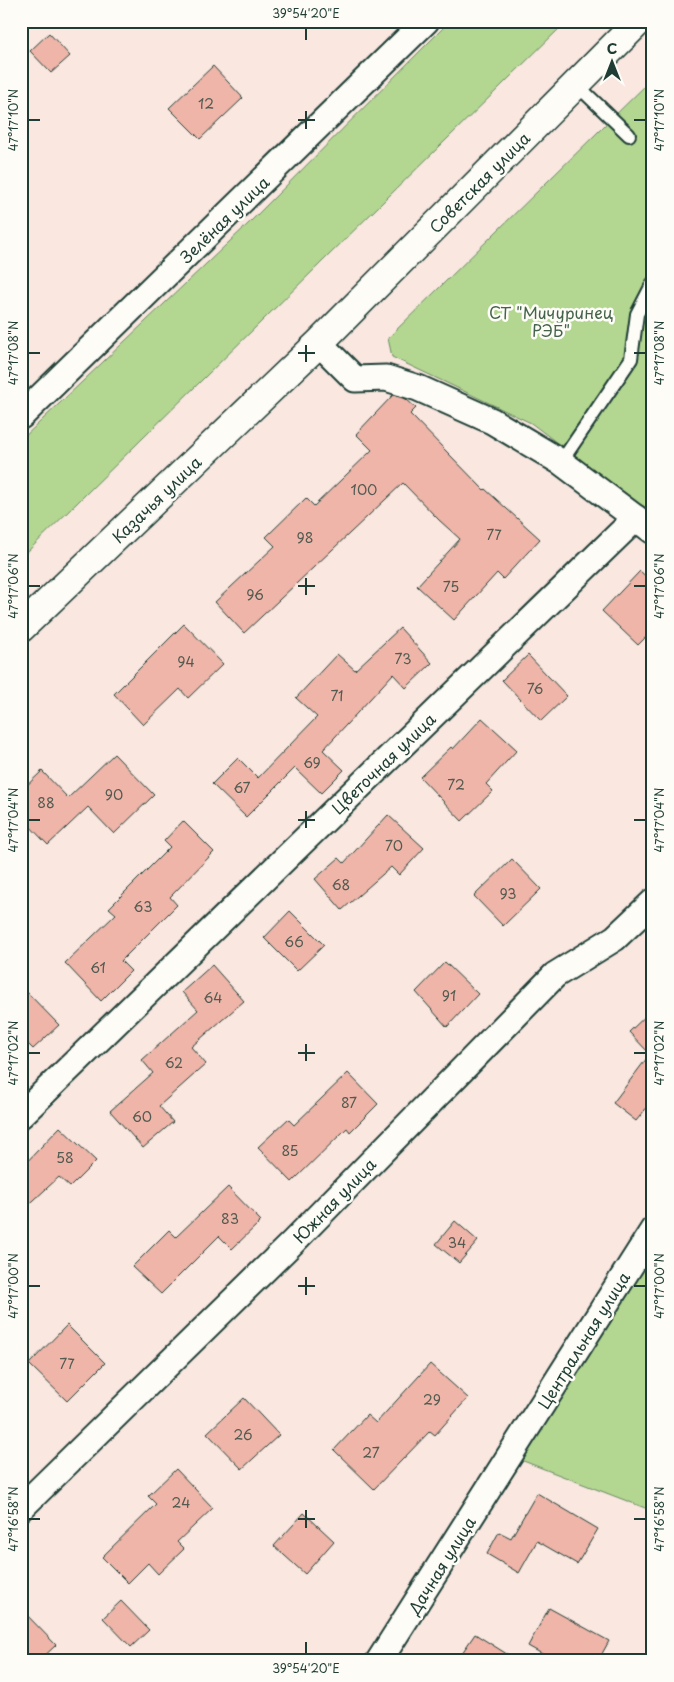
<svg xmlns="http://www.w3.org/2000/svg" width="674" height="1682" font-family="'Playpen Sans',sans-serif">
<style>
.green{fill:#b3d691;stroke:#698a62}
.building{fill:#efb5a9;stroke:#1f3d34}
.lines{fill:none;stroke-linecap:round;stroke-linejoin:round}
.service-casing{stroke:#1f3d34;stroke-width:16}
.minor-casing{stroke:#1f3d34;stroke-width:29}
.secondary-casing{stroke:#1f3d34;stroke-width:31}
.service{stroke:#fdfcf7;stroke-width:12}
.minor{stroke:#fdfcf7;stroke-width:25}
.secondary{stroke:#fdfcf7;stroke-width:28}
.ticks{fill:none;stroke:#1f3d34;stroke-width:2}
.labels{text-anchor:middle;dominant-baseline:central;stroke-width:5;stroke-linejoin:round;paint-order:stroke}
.number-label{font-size:14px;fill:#535b51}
.street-label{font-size:16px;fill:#1f3d34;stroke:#fdfcf7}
.park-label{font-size:16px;fill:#44634b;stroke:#fdfcf7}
.neatline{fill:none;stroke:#1f3d34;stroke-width:2}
.ticks-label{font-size:12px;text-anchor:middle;fill:#1f3d34}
</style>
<rect width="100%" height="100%" fill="#f9e7e0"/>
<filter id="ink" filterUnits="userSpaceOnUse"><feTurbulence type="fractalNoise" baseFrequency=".02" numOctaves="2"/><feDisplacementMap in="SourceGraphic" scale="10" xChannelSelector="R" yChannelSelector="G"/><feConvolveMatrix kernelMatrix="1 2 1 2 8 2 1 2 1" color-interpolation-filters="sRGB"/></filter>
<g filter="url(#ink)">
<g class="green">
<polygon points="450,21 567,21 21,558 21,440 248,224"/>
<polygon points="653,78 653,516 531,423 392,357 388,338"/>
<polygon points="653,1220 653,1511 500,1452"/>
</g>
<g class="building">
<polygon points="49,33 70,56 51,73 30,51"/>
<polygon points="213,66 243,98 200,139 169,108"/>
<polygon points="393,395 406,399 416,408 410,414 484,490 485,489 540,539 503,579 497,573 454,620 417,586 460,539 439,520 403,483 244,633 215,602 275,546 266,537 306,498 314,506 372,450 356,434"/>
<polygon points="640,571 653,583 653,630 638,645 602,611"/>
<polygon points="184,624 223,664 188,698 180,689 143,725 114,694"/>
<polygon points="400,628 432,663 406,688 393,674 323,750 344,770 321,793 295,768 246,817 212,784 238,758 258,778 317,717 296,698 337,654 355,670"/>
<polygon points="528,655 567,696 541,721 502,680"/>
<polygon points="482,718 517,750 486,784 493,791 462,821 420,777 451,747 453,749"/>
<polygon points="114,754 154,795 114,834 88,807 48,845 21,817 21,791 42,771 68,798"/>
<polygon points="388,815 424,848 399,875 391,867 342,910 315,879 339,858 344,863"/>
<polygon points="183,821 214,852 170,897 177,905 121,961 131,971 101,1001 65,963 116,914 109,908 170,847 164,841"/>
<polygon points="512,859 541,889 503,926 474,896"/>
<polygon points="290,911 324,945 297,971 264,938"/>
<polygon points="445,962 478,994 447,1027 416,992"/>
<polygon points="212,965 244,1001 191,1047 206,1064 159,1106 173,1122 143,1148 110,1111 153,1073 142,1060 198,1010 182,992"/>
<polygon points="21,986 59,1025 33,1049 21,1037"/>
<polygon points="653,1009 653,1100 636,1121 613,1103 650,1054 629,1032"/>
<polygon points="348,1073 378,1104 350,1132 347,1128 292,1182 258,1147 288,1119 294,1125"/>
<polygon points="60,1127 96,1161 70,1187 59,1177 21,1212 21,1168"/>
<polygon points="228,1187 261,1221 232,1249 219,1236 161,1294 132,1267 169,1230 176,1237"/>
<polygon points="455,1221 478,1241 459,1263 436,1244"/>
<polygon points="67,1325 105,1363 67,1401 29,1364"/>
<polygon points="430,1364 468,1398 435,1435 430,1431 374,1489 334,1450 367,1415 376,1423"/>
<polygon points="244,1398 279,1435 242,1469 207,1433"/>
<polygon points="176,1469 213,1508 177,1542 184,1549 158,1574 148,1563 128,1583 102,1557 156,1504 148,1496"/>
<polygon points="537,1493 598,1529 577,1564 537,1541 519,1573 487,1554 499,1532 511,1538"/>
<polygon points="304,1513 334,1541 305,1574 274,1546"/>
<polygon points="121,1601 149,1630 131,1647 103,1618"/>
<polygon points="549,1608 609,1641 598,1661 555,1661 528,1646"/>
<polygon points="21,1609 56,1645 39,1661 21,1661"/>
<polygon points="475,1634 518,1661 475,1661 462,1653"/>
</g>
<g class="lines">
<g class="service-casing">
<g id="service">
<polyline points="576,84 629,135"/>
<polyline points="561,462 631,359 637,314 653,283"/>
</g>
</g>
<g class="minor-casing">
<g id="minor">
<polyline points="319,343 355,379 386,378 418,388 492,421 561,462 653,531"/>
<polyline points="21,416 426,21"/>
<polyline points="21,1115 636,518"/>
<polyline points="21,1508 293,1242 555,975 615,938 653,902"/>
<polyline points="379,1661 653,1230"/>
</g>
</g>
<g class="secondary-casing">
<polyline id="secondary" points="21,628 319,343 639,21"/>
</g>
<use href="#service" class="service"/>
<use href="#minor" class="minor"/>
<use href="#secondary" class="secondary"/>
</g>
</g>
<path class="ticks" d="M306,28v12M306,111v18M28,120h12M298,120h17M634,120h12M306,345v17M28,353h12M298,353h17M634,353h12M306,578v17M28,586h12M298,586h17M634,586h12M306,811v17M28,820h12M298,820h17M634,820h12M306,1044v17M28,1053h12M298,1053h17M634,1053h12M306,1277v18M28,1286h12M298,1286h17M634,1286h12M306,1510v18M28,1519h12M298,1519h17M634,1519h12M306,1642v12"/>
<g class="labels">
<g class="number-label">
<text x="206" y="103">12</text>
<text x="364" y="489">100</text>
<text x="494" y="534">77</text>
<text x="305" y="537">98</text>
<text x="451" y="586">75</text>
<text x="255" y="594">96</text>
<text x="403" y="658">73</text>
<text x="186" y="661">94</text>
<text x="535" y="688">76</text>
<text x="337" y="695">71</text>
<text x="312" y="762">69</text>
<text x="456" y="784">72</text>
<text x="242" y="787">67</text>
<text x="114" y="794">90</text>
<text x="46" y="802">88</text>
<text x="394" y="845">70</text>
<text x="341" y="884">68</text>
<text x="508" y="893">93</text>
<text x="143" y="906">63</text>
<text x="294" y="941">66</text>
<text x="98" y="967">61</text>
<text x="449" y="995">91</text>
<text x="213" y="997">64</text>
<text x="174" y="1062">62</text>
<text x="349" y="1102">87</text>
<text x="142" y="1116">60</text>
<text x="290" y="1150">85</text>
<text x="65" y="1157">58</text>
<text x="230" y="1218">83</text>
<text x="457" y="1242">34</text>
<text x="67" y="1363">77</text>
<text x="432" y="1399">29</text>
<text x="243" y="1434">26</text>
<text x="371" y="1452">27</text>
<text x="181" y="1502">24</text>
</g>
<g class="street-label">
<text transform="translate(479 182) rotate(-45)">Советская улица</text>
<text transform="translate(224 219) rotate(-44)">Зелёная улица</text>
<text transform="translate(156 499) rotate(-44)">Казачья улица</text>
<text transform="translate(383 763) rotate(-44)">Цветочная улица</text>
<text transform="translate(334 1200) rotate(-46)">Южная улица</text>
<text transform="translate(583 1340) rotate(-58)">Центральная улица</text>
<text transform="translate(441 1565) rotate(-58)">Дачная улица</text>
</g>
<g class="park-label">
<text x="551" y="312">СТ "Мичуринец<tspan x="551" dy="18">РЭБ"</tspan></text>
</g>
</g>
<rect width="674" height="1682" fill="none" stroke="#fdfcf7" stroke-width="55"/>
<g transform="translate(612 62)" stroke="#fdfcf7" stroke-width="4" paint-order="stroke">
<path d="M0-4L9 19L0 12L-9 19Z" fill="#1f3d34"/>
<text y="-8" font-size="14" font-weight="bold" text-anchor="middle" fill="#1f3d34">С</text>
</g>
<rect x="28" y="28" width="618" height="1626" class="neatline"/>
<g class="ticks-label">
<text x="306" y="18">39°54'20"E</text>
<text transform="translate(14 120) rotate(-90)" y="4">47°17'10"N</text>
<text transform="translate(660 120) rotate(-90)" y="4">47°17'10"N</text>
<text transform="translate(14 353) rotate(-90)" y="4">47°17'08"N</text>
<text transform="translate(660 353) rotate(-90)" y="4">47°17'08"N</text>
<text transform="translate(14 586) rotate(-90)" y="4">47°17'06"N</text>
<text transform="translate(660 586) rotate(-90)" y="4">47°17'06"N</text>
<text transform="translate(14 820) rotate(-90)" y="4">47°17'04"N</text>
<text transform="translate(660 820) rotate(-90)" y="4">47°17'04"N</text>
<text transform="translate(14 1053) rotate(-90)" y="4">47°17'02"N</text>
<text transform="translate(660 1053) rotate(-90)" y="4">47°17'02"N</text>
<text transform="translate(14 1286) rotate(-90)" y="4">47°17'00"N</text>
<text transform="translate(660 1286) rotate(-90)" y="4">47°17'00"N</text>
<text transform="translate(14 1519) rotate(-90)" y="4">47°16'58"N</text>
<text transform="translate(660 1519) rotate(-90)" y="4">47°16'58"N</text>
<text x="306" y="1673">39°54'20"E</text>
</g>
</svg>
